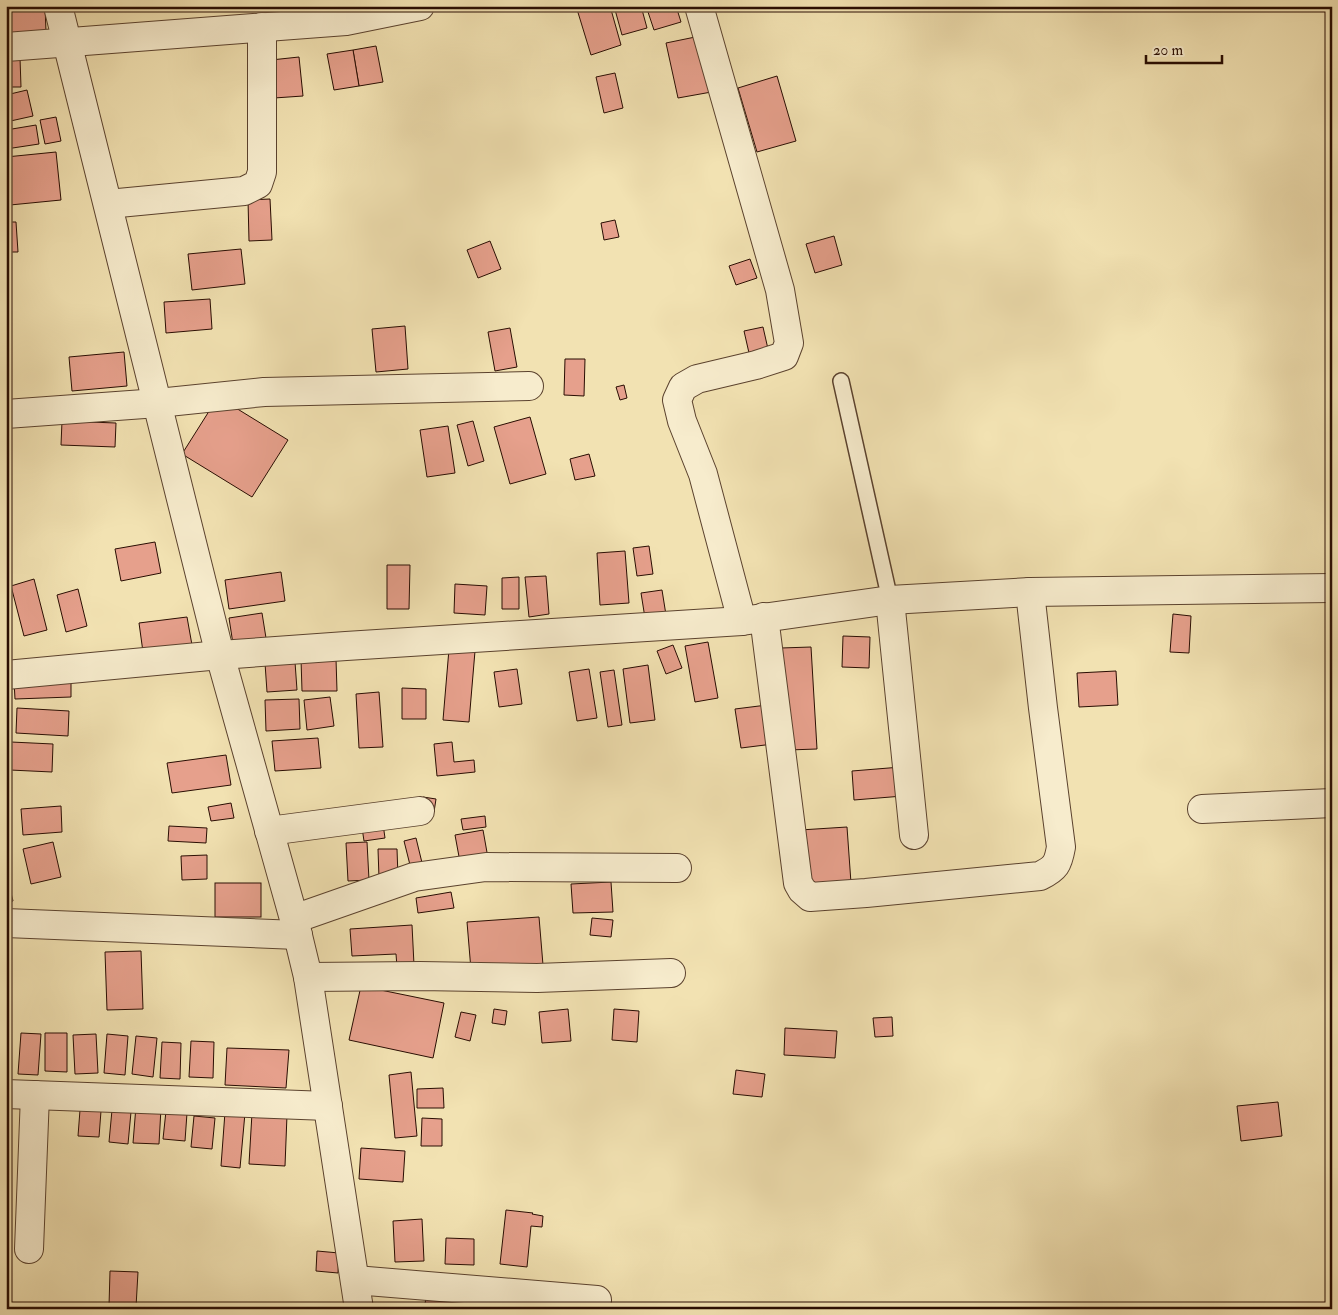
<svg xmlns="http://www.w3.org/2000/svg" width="1338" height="1315" font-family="'IM FELL Double Pica',serif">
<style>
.building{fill:#e6a08c;stroke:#290d02}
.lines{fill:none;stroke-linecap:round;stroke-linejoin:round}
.lane-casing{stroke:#5b422e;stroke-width:18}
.street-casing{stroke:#5b422e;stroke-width:30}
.lane{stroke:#f7eccd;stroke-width:15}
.street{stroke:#f7eccd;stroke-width:28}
</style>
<rect width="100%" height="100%" fill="#f2e2b2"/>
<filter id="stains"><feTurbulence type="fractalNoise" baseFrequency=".004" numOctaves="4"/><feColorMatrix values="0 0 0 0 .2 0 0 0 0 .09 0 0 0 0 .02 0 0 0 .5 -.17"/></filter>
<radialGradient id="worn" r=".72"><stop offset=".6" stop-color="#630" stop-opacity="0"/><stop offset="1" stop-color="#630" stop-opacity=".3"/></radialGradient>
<g class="building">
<polygon points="6,6 45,6 46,32 6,34"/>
<polygon points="576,6 610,6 621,45 591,55"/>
<polygon points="614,6 641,6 647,28 622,35"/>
<polygon points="646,6 676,6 681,22 654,30"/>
<polygon points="705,35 717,91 678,98 666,43"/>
<polygon points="376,46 383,82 359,86 353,50"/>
<polygon points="353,50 359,86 334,90 327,54"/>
<polygon points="299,57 303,96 274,98 271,60"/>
<polygon points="6,58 20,58 21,87 6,87"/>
<polygon points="615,73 623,108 604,113 596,77"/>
<polygon points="777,76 796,141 757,152 738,88"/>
<polygon points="27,90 33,116 6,122 6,95"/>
<polygon points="56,117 61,141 45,144 40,120"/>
<polygon points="36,125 39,144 6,149 6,130"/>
<polygon points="56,152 61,200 10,205 6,176 6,157"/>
<polygon points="270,199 272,240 249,241 248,200"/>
<polygon points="615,220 619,237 604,240 601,223"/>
<polygon points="6,222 16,222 18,252 6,252"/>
<polygon points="834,236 842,265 815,273 806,244"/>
<polygon points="490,241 501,269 478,278 467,250"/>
<polygon points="241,249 245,284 192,290 188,254"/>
<polygon points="750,259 757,278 736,285 729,266"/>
<polygon points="210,299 212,329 166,333 164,302"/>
<polygon points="405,326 408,369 376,372 372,329"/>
<polygon points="763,327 768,349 749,353 744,331"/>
<polygon points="510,328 517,367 495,371 488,332"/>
<polygon points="124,352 127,386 72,391 69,357"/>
<polygon points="565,359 585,359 584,396 564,395"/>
<polygon points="624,385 627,398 620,400 616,387"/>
<polygon points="218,397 288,440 252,497 182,454"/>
<polygon points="530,417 546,474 510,484 494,427"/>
<polygon points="62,421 116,423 115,447 61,445"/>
<polygon points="473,421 484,461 468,466 457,425"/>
<polygon points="448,426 455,473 427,477 420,430"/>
<polygon points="589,454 595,476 575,480 570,459"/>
<polygon points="155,542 161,573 121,581 115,549"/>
<polygon points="649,546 653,574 637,576 633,548"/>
<polygon points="625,551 629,603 600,605 597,553"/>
<polygon points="387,565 410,565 409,609 387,609"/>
<polygon points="281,572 285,601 229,609 225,580"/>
<polygon points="546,576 549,614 529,617 525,577"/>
<polygon points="519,577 519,609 502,609 502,578"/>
<polygon points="34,579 47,630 24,636 11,586"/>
<polygon points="455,584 487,586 485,615 454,613"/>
<polygon points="78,589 87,626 66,632 57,595"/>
<polygon points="662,590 666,615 645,618 641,593"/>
<polygon points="262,613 266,638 233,644 229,618"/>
<polygon points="1173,614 1191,616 1189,653 1170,652"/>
<polygon points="187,617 192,645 143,652 139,623"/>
<polygon points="843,636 870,637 869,668 842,667"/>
<polygon points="708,642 718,698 695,702 685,646"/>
<polygon points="673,645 682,668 666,674 657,651"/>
<polygon points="811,647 817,749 788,750 781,648"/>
<polygon points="449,649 475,651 469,722 443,720"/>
<polygon points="301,659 336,659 337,691 302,691"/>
<polygon points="295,662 297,690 267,692 265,663"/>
<polygon points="648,665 655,720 630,723 623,669"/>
<polygon points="517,669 522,704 499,707 494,672"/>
<polygon points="589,669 597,718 577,721 569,672"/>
<polygon points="614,670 622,725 608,727 600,672"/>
<polygon points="1116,671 1118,705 1079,707 1077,673"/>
<polygon points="71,679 71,697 15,699 14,681"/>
<polygon points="402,688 426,689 426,719 402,719"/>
<polygon points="379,692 383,747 359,748 356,694"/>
<polygon points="330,697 334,726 307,730 304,700"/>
<polygon points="299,699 300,729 266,731 265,700"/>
<polygon points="767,705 773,744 741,748 735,709"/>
<polygon points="17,708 69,711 68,736 16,733"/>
<polygon points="318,738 321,768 275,771 272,741"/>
<polygon points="11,742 53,744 52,772 10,770"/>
<polygon points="452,742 454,762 474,760 475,772 437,776 434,744"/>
<polygon points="226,755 231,785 172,793 167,763"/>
<polygon points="901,767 903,796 854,800 852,771"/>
<polygon points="423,797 436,799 434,812 420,809"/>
<polygon points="231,803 234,818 211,821 208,807"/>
<polygon points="61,806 62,832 23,835 21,809"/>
<polygon points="485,816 486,827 463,830 461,819"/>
<polygon points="382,817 385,838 364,841 361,821"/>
<polygon points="169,826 207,828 206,843 168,841"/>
<polygon points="847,827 851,883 805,887 800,830"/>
<polygon points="483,830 488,858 460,862 455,835"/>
<polygon points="416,838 424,871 412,873 404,841"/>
<polygon points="53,842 61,877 31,884 23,849"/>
<polygon points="367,842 369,880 348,881 346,843"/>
<polygon points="378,849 397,849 398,877 379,878"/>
<polygon points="207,855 207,879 182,880 181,856"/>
<polygon points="6,873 13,901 6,903"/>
<polygon points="611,882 613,912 573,913 571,884"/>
<rect x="215" y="883" width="46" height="34"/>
<polygon points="451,892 454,908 418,913 416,898"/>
<polygon points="539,917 543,965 471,970 467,922"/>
<polygon points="592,918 613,920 611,937 590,935"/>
<polygon points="412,925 414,965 397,967 396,954 352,956 350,929"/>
<polygon points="141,951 143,1009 107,1010 105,952"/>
<polygon points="361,986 444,1003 433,1058 349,1040"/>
<polygon points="494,1009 507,1011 505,1025 492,1023"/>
<polygon points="568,1009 571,1041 542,1043 539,1012"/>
<polygon points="614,1009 639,1011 637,1042 612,1040"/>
<polygon points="461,1012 476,1015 470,1041 455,1037"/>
<polygon points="892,1017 893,1036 875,1037 873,1018"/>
<polygon points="785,1028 837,1031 835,1058 784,1055"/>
<polygon points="21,1033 41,1034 38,1075 18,1074"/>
<polygon points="45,1033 67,1033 67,1072 45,1071"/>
<polygon points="96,1034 98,1073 75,1074 73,1035"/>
<polygon points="107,1034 128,1036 125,1075 104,1073"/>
<polygon points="136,1036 157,1038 153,1077 132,1074"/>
<polygon points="191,1041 214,1042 213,1078 189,1077"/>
<polygon points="162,1042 181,1043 180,1079 160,1078"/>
<polygon points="227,1048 289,1050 286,1088 225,1085"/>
<polygon points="736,1070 765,1074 762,1097 733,1094"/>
<polygon points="411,1072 417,1136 395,1138 389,1075"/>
<polygon points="443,1088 444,1108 417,1108 417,1089"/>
<polygon points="1278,1102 1282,1136 1241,1141 1237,1106"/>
<polygon points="136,1106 161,1108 159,1144 133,1143"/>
<polygon points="80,1110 101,1111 99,1137 78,1136"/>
<polygon points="112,1110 131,1112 128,1144 109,1142"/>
<polygon points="166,1111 187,1113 185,1141 163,1139"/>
<polygon points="225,1112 245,1113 240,1168 221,1166"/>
<polygon points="252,1113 287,1115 285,1166 249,1164"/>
<polygon points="194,1116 215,1118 212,1149 191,1147"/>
<polygon points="422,1118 442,1119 442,1146 421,1146"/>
<polygon points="361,1148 405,1151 403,1182 359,1179"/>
<polygon points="506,1210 533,1213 532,1214 543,1216 542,1227 531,1226 527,1267 500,1264"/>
<polygon points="422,1219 424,1261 395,1262 393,1221"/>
<polygon points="446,1238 474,1239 474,1265 445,1264"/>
<polygon points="317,1251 339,1253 338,1273 316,1271"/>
<polygon points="110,1271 138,1272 136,1307 109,1306"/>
<polygon points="426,1298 488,1305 487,1309 424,1309"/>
</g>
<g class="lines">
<g class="lane-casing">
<polyline id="lane" points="841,381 890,600"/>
</g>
<g class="street-casing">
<g id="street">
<polyline points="58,6 220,655 294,919 308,977 359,1309"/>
<polyline points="699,6 780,290 789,343 784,356 756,365 697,379 683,387 677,400 682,421 703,474 742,621"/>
<polyline points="6,47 346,21 420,6"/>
<polyline points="108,204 244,191 258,184 262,172 262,27"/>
<polyline points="6,414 158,403 264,392 529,386"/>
<polyline points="890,600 914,835"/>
<path d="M764,617l34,266 4,7 8,7 56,-4 174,-17c16,-8 18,-12 21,-29l-18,-139 -13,-116"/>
<polyline points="6,675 220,655 346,646 742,621 890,600 1030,592 1332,588"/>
<polyline points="1202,809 1332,803"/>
<polyline points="269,831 420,811"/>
<polyline points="294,919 414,877 486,867 677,868"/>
<polyline points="6,923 298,935"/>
<polyline points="308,977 420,976 537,978 671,973"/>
<polyline points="6,1094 328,1106"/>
<polyline points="29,1249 35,1095"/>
<polyline points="355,1280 597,1300"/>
</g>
</g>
<use href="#lane" class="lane"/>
<use href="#street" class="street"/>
</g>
<rect width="1338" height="1315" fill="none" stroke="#f2e2b2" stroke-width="25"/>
<rect x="8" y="8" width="1323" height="1300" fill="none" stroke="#290d02" stroke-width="2.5"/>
<rect x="12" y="12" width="1313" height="1290" fill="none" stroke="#290d02"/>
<path d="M1146 55v8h76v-8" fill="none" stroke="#290d02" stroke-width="2.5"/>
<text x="1153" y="55" font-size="15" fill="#290d02" stroke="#f7eccd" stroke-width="4" paint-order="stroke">20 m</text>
<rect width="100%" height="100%" filter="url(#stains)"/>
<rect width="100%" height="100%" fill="url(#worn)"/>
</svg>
